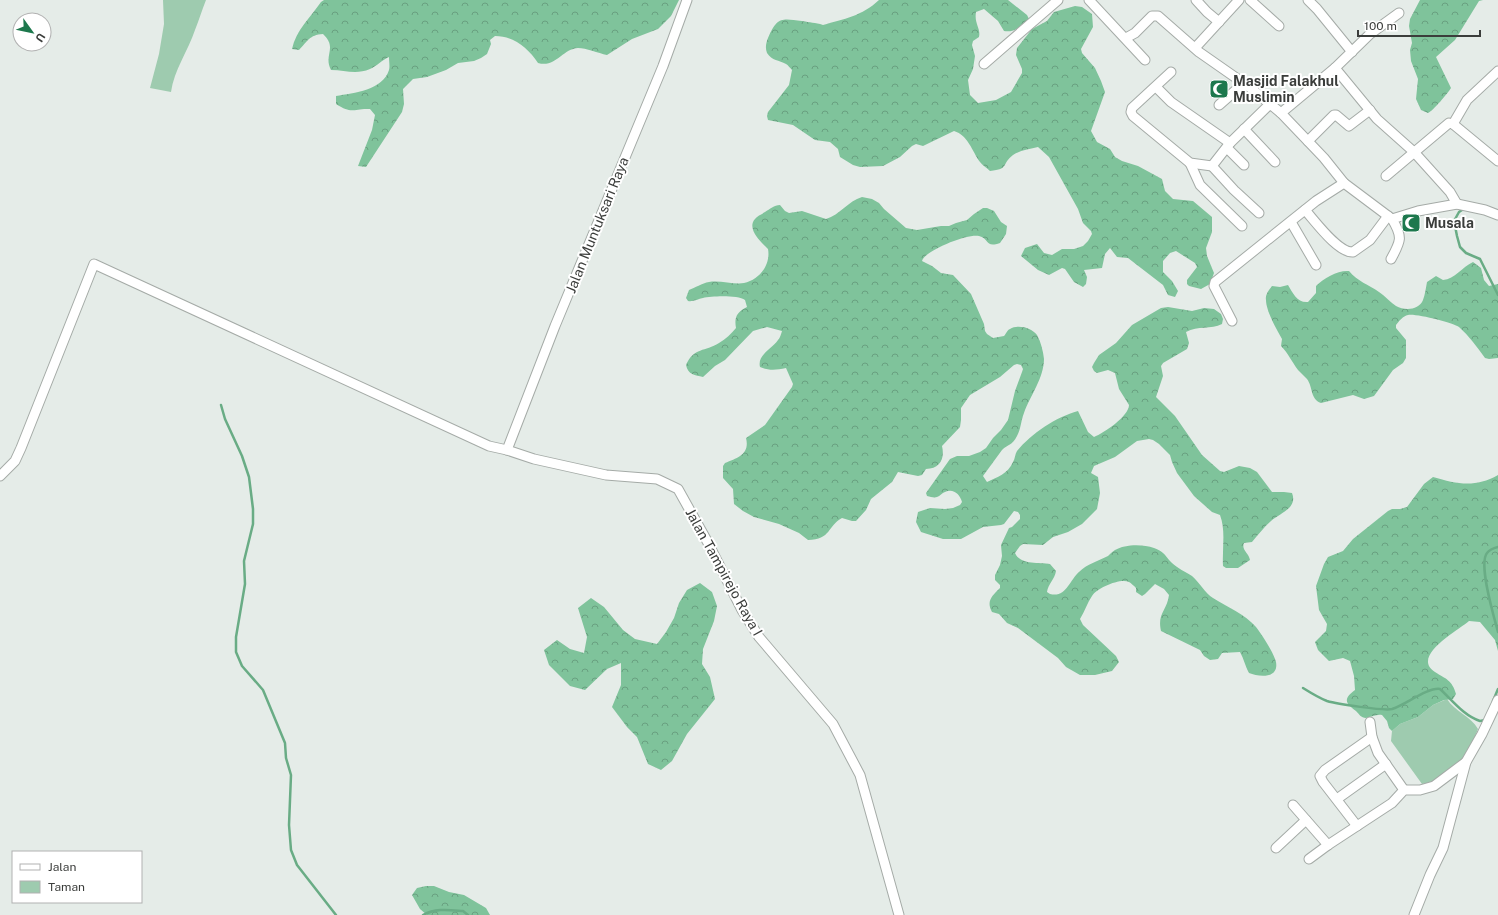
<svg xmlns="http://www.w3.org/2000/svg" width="1498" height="915" font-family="'Public Sans',sans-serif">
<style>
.green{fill:#9ecbaf}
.forest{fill:url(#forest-crowns)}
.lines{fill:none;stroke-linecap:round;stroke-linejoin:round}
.stream{stroke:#69ac85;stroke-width:2.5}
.minor-casing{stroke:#a5aba7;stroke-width:11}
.minor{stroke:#fff;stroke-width:9}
.labels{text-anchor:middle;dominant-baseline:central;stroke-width:4;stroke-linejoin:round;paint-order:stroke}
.poi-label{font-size:14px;font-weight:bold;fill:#3b3d3b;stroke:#fff;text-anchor:start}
.street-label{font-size:14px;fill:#3b3d3b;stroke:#fff}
</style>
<defs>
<pattern id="forest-crowns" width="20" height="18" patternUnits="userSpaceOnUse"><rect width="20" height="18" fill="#7fc39b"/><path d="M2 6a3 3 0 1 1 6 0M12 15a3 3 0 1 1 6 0" fill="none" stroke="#69a080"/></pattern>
</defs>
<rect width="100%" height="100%" fill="#e5ece8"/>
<g class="green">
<path d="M163,0h43c-4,10 -7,20 -11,30 -7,21 -21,40 -24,62l-21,-4 9,-34 5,-30z"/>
<path d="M1447,699c8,13 24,17 31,30 -4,10 -9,23 -16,31 -10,11 -25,22 -40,24l-31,-43 1,-10 8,-7 18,-7 15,-12z"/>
</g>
<g class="forest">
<path d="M324,0h355l-8,16 -13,13 -26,10 -25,16c-9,-2 -21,-7 -29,-7 -16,1 -22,20 -40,15 -10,-15 -24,-27 -43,-27l-5,4 1,4 -4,10 -6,4 -7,3 -16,2 -12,7 -19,7 -14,2 -10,10 1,15 -2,8 -36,55 -8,-1 14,-36 3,-15 -5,-6c-17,-1 -17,6 -34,-5v-8c18,-3 47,-6 53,-26 1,-3 0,-9 0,-13 -7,3 -12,9 -19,12 -14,6 -25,1 -39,1 -8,-15 7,-22 -8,-36 -14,1 -15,7 -24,16l-7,-1c4,-19 18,-31 29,-47z"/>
<path d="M879,0h129l19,15 2,4c-7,7 -15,14 -25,12l-6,-10 -14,-12 -8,3c-2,12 5,16 3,25l-6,4 -1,4 3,11 -2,13 -5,11 2,15 8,8 18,-3 15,-8 11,-19v-4l-6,-14 1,-7 15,-19 15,-8 7,-9 21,-6 7,1 10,7 1,13 -12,22 1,4 13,15 6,13 4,11 -14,39 6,11 13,7 5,8 7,4 16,5 24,13 3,12 8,8 20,2 19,16v15l-6,16 1,8 7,17 -4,11 -9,5 -12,-3 -2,-2v-4l10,-13 -2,-4 -19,-12 -6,2 -7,8v11l9,9 6,10 -3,6 -7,-2 -5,-10 -35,-27 -11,-1 -7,-9 -5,6 -3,14 -18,2 3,7 -1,7 -3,3 -9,-5 -9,-13 -3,-1 -13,7 -11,-5 -17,-14 4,-8 12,-4 7,9 8,2 10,-6h12l9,-3 5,-5 4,-7 -1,-3 -8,-8 -5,-14 -29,-52 -11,-10c-8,2 -18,3 -25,8 -12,9 -3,14 -23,16 -3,-3 -8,-6 -10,-9 -8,-11 -12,-27 -26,-31l-31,15 -7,-2 -4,2 -12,11 -17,9 -23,1 -7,-2 -13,-8 -2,-8 -8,-7 -15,-2 -22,-15 -25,-5 -1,-4 1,-4 21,-27 3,-15c-2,-2 -4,-5 -6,-6 -7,-4 -14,-3 -19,-11 -2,-5 -1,-10 1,-15 9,-21 13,-20 34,-17 8,2 13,1 21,4 21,-6 39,-9 56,-25z"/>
<path d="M1420,0h63l-4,1 -24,39 -19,17 15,31c-3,5 -18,23 -23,25l-7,-3 -5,-11 2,-20 -7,-18 -1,-11 2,-7 -3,-17 1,-7z"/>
<path d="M862,197l10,2 7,4 5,6 22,19 11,2 24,-4h8l7,-3 11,-3 7,-6 9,-6h4l7,3 7,11 6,4 -1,8 -6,9c-15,5 -10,-4 -21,-7 -10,-3 -54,14 -57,25l10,5 9,7 12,2 18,19 13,30 1,7 2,3 6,4 11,-2c2,-2 3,-6 6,-7 8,-5 22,-1 27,6 4,7 6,16 7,24 0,19 -14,37 -20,54 -3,7 -3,16 -7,23 -5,10 -9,8 -15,14l-19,26 4,6c10,-5 21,-8 26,-20 2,-3 2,-8 4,-11 15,-18 39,-34 61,-40l10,21 6,5c10,-4 35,-21 35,-32l-10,-16 -4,-16 -7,-3 -11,3 -3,-2 -2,-4 2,-4 5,-8 17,-12 16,-18 29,-17 7,-1 24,4 12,-3 10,1 7,5 2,5 -1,5c-11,6 -24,1 -36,8l3,11 -2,6 -24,14 -2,3 2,10 -7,21 19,19 27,39 18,16 4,1 15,-6 11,2 7,4 15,20h12l8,1c6,15 -12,20 -21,28 -7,6 -13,14 -19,21l-8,1c-3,7 5,10 6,17l-12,8h-12l-3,-2c-1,-18 3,-35 -3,-51l-8,-3 -18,-16 -17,-23 -5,-11 -2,-7 -11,-11 -6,-4 -4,-1 -12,2 -22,16 -21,9 -3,7 7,4 2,16 -3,16 -15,15 -14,8 -15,5 -10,8 -20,-1 -3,2 -5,7c5,12 24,9 35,11l6,7c-1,8 -8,13 -9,21l3,2c16,4 19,-13 29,-22 8,-8 19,-11 29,-16 2,-2 4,-4 7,-6 10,-6 28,-6 39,-2 11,4 10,7 18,15 5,5 14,9 20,13 8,7 13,17 21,22 14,9 32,16 43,29 6,8 18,26 20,35 3,17 -17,15 -27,11 -4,-7 -5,-14 -9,-21l-18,1 -4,6 -8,1 -6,-4 -4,-6 -39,-19c-4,-18 6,-20 8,-36l-5,-6 -9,-5 -10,10 -3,2 -6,-4v-4c-2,-2 -5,-5 -7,-6 -9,-4 -32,6 -37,14 -5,7 -7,15 -12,23l3,6 33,31 3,6 -7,9 -17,4h-15l-14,-8 -8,-9 -40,-30 -11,-5 -8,-9 -7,-2c-6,-11 0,-16 8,-24v-3l-5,-5v-5l5,-10 2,-9 -1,-11 8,-17 3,-1 8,-8v-4l-2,-3 -4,-1 -10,13 -3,1 -18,2 -22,12h-18l-22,-7 -5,-10 2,-10 12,-4 15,1 8,-1 7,-3 2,-3c-2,-8 -9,-14 -17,-10 -3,1 -5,4 -8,5 -3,1 -6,0 -10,-1l-1,-3 24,-34 7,-3h12l11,-4 6,-4 7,-10 8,-8 7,-10 7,-29 7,-19 1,-3 -2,-4 -4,-1 -3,1 -14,12 -30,18 -9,13v12l-1,7 -18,19c3,13 -2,23 -16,23l-4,6 -4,1 -20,-4 -6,10 -21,17 -5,11 -10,11h-4l-10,-3c-14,7 -11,22 -34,22l-9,-7 -20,-9 -25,-7 -11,-6 -9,-7 -1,-15 -10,-11v-12l2,-3c13,-5 25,-9 21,-25l19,-13 27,-38 1,-3 -7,-16c-10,2 -16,3 -26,-1 -3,-12 12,-18 18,-27 2,-2 3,-6 4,-9l-15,-4 -14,4 -28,29 -10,6 -12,11c-8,-2 -15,-2 -17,-12 8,-18 19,-13 33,-22 7,-4 12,-9 17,-15 -2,-11 1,-16 11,-21l-2,-7c-7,-5 -33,-4 -42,-2 -5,1 -10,4 -15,3l-2,-3 3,-8c6,-2 13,-7 20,-8 11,-2 26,3 35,1 15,-3 27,-18 24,-34 -6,-6 -22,-20 -13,-30 2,-3 7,-5 10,-7 5,-3 9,-7 15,-7l5,6 4,2 13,-2 24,8c14,-4 22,-18 36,-22z"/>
<path d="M1473,262l8,6 3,12 5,6 9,-2v74l-9,1 -4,-1c-8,-11 -16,-22 -26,-31 -5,-4 -44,-14 -51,-12 -5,1 -9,6 -12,10v3l10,12v18l-3,5 -10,7 -19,26 -10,3 -11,-4 -32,8c-11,-4 -8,-16 -14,-24 -3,-3 -6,-6 -9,-9 -6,-8 -10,-17 -17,-24l1,-7c-5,-9 -16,-28 -16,-39 -1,-5 3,-10 6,-14l8,1 8,-2c5,8 9,18 20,17l8,-9v-7c8,-8 22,-16 33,-15 9,11 19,13 30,21 6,4 11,10 17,14 9,5 23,4 27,-6 2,-5 3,-13 4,-18l9,-6 7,4c12,-1 19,-13 30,-18z"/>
<path d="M1498,475v176l-3,-11 -15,-18 -11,-1c-10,9 -59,35 -34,51 11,7 17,8 21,22l-3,5 -9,1 -11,5 -15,12 -18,7 -8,7 -3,-3 -2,-7 -5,-6c-6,-1 -10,2 -16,3 -5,0 -7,-4 -10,-7 -11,-8 -13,-12 -1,-21l-1,-14 -4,-15 -7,-3 -14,3 -11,-11 -3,-8 11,-11 1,-7 -8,-14 -3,-24 8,-22 4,-7 15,-6 10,-12 35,-28 4,-2h8l7,-2 17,-23 9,-7c24,7 42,11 65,-2z"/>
<polygon points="700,583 712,592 717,606 714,621 703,649 702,664 710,677 715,699 687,734 672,761 661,770 648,764 637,737 627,727 612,707 621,685 621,663 607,669 585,690 570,686 549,665 544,650 557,640 570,649 584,653 587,637 578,608 591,598 604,607 623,630 635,639 657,644 666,632 674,618 679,603 687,590"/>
<polygon points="426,886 434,886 449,892 464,895 486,908 490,915 427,915 420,909 412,895 417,888"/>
</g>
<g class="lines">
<g class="stream">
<polyline points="1465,208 1459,212 1454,221 1457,236 1460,247 1466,253 1480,259 1498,295"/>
<polyline points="221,405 225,419 242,456 249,477 253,509 253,524 244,561 245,584 236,637 236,652 242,666 263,690 285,743 286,758 291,775 289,825 291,850 297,865 336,915"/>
<path d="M1498,547c-4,1 -8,2 -11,6 -9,11 7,64 11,79"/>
<path d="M1303,688c8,5 16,10 24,13 10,3 57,10 65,8 13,-4 36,-22 48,-20 12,11 24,27 40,32l5,-1"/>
<polyline points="1493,701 1498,689"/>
<path d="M423,915c13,-7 26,-5 40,-4l5,4"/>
</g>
<g class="minor-casing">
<g id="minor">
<polyline points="1089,0 1145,60"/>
<polyline points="1196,0 1207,12 1219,22"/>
<polyline points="1250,0 1279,26"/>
<polyline points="1308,0 1317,9 1352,52"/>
<polyline points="1126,38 1135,33 1152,16 1158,16 1199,52 1252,89 1281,113 1324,158 1344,183 1392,219 1418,211 1457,204 1485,210 1498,215"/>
<polyline points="1195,48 1239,0"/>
<polyline points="984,64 1058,0"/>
<polyline points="1335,68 1377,119 1414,152 1450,192 1457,204"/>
<polyline points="1171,72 1132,108 1131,112 1133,116 1190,163 1212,166 1230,143 1270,104"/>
<polyline points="1156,87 1171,102 1230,143"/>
<polyline points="1219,105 1244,83"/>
<polyline points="1281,113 1335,68 1370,34 1399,13"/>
<polyline points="1453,124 1467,100 1498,71"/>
<polyline points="1244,129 1275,162"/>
<polyline points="1308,141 1334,115 1336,115 1349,126 1370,110"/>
<polyline points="1227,148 1244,165"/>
<polyline points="1190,163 1200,185 1242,226"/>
<polyline points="1212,166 1234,190 1259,213"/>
<polyline points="1386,176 1449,123 1453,124 1498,161"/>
<path d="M1305,210c10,11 33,43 48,42l17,-12 18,-24"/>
<polyline points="1291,222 1316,265"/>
<path d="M1391,259c10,-18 12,-22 1,-40"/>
<polyline points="1232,321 1214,286 1215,282 1316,201 1344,183"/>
<polyline points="507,450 555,326 663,66 687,0"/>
<polyline points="0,476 15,461 21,448 94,264 489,446 507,450 534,459 606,475 657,479 678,489 707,541 742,610 759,637 833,724 860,775 899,915"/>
<polyline points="1370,722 1372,737 1378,753 1404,790"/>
<polyline points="1337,799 1386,764"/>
<polyline points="1293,805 1328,845"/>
<polyline points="1357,826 1323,782 1320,776 1325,770 1372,737"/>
<polyline points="1276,848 1306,820"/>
<polyline points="1309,859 1328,845 1392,803 1404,790 1420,790 1434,786 1466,762"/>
<polyline points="1414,915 1430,875 1443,848 1466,762 1482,734 1498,700"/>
</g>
</g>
<use href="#minor" class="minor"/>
</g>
<defs>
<g id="mosque-square" transform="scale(1)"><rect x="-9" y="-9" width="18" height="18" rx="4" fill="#1d784d" stroke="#fff"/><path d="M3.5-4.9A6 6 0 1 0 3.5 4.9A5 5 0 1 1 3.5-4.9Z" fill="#fff"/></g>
</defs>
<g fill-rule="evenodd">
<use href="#mosque-square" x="1219" y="89"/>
<use href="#mosque-square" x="1411" y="223"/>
</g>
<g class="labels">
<g class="poi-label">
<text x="1233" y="81">Masjid Falakhul<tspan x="1233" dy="16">Muslimin</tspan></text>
<text x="1425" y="223">Musala</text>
</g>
<g class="street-label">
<text transform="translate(597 225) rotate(-68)">Jalan Muntuksari Raya</text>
<text transform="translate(724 572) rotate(61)">Jalan Tampirejo Raya I</text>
</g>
</g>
<rect x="12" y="851" width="130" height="52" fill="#ffffff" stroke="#b1b1b1"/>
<rect x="20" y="864" width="20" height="6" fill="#ffffff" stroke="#b1b1b1"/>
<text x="48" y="871" font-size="12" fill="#3b3d3b">Jalan</text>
<rect x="20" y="881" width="20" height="12" fill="#9ecbaf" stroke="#b1b1b1"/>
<text x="48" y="891" font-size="12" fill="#3b3d3b">Taman</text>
<g transform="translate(32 32) rotate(123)"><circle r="19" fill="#ffffff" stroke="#b1b1b1"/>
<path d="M0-3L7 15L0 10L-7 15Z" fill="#1d784d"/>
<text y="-6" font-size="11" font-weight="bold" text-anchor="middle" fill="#3b3d3b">U</text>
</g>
<path d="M1358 30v6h122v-6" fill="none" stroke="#3b3d3b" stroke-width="2"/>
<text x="1364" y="30" font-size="12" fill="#3b3d3b" stroke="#ffffff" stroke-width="3" paint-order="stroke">100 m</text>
</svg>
